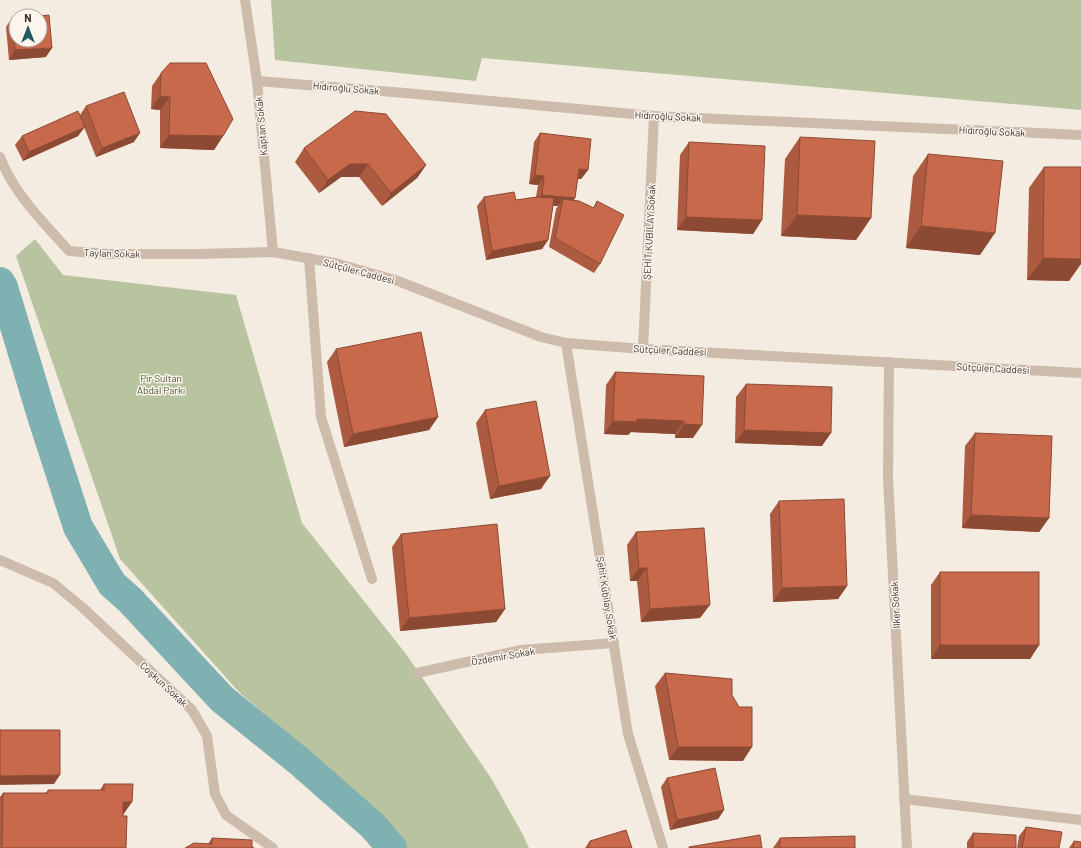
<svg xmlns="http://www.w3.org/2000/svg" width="1081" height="848" font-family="Barlow,sans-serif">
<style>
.green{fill:#b8c4a0}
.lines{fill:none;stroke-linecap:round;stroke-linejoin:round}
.canal{stroke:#7fb0b2;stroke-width:30}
.minor{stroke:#cdbbac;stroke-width:10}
.wall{fill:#ac5a40}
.shaded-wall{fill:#8c4a34}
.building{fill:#c8694b;stroke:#8c4a34}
.labels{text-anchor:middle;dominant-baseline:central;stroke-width:3;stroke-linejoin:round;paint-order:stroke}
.street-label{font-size:10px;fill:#3b302b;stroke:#fbf5ee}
.park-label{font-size:10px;fill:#4a5a2e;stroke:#fbf5ee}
</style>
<rect width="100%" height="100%" fill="#f4ebe1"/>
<g class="green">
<polygon points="271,0 1081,0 1081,110 482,58 476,81 275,60"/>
<polygon points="35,239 63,275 236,295 302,523 406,654 491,778 522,833 529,848 401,848 367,802 239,692 120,559 16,256"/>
</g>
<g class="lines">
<polyline class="canal" points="0,282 3,287 43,419 78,527 112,584 130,600 222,699 299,761 373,826 392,848"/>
<g class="minor">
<polyline points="245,0 257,81 273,252"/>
<polyline points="257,81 405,93 654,116 1081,135"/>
<path d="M0,157c14,37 43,65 69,94l39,3h90l75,-2 62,11 63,18 143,56 25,6 77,6 438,24"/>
<polyline points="309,258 321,417 372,579"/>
<polyline points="566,343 628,734 663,848"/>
<polyline points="643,349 654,116"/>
<polyline points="889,362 888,478 907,848"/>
<polyline points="0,560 53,583 82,607 192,710 207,736 215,794 226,815 273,848"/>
<polyline points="417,673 521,650 614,643"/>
<polyline points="904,799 1081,820"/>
</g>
</g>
<g class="wall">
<polygon points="12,18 46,57 9,60 6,27"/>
<polygon points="161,73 223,136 214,150 160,148 160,110 151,109 152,86"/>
<polygon points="86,106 134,142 96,157 84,127 78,136 23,161 15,145 22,136 80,115"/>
<polygon points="540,133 588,170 581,179 578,179 574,200 593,208 597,201 600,264 594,273 549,247 556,209 558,206 553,206 548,240 542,249 486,260 477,206 484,197 516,200 536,197 538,185 529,184 534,142"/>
<polygon points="800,137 871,218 856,240 781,236 785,159"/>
<polygon points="689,142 762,220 753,234 677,230 680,155"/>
<polygon points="304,148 426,165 417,178 382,206 359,177 341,177 319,193 295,162"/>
<polygon points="928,154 980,255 906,248 913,176"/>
<polygon points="1044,167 1069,281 1027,280 1029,188"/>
<polygon points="336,349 438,417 429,430 344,447 327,362"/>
<polygon points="615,372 704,376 693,438 675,438 675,434 631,432 628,435 604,434 606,385"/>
<polygon points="746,384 822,446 735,443 736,397"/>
<polygon points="485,410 541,489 490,499 476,423"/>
<polygon points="975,433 1049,518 1039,532 962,528 965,446"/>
<polygon points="779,501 847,586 838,599 773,602 770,514"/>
<polygon points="636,532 700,618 641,622 637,581 630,581 627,545"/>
<polygon points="401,534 505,609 496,622 400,631 392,547"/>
<polygon points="940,572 1039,645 1030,659 931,659 931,585"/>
<polygon points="665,673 732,695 743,761 669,760 655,686"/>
<polygon points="667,778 724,810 718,819 670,830 661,787"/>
<polygon points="104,784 123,815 126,848 0,848 0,797 3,793 46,793 48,790 100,790"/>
<polygon points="1026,827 1059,848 1017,848 1019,836"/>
<polygon points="973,833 1016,848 967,848 967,842"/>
<polygon points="212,838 252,847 208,844"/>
<polygon points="780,838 855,848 773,848"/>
<polygon points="590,841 632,848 585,848"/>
<polygon points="1074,841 1081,848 1069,848"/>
</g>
<g class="shaded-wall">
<polygon points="52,48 46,57 9,60 15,50"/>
<polygon points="160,96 170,97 160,110 151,109"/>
<polygon points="85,127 78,136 23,161 29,152"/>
<polygon points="140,133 134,142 96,157 102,148"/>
<polygon points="169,135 223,136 214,150 160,148"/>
<polygon points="350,164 368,164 359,177 341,177 319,193 328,180"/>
<polygon points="426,165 417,178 382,206 391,193"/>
<polygon points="579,169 588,170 581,179 572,178"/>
<polygon points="535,175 544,176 538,185 529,184"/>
<polygon points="542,195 575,198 569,208 563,199 558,206 536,204"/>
<polygon points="797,215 871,218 856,240 781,236"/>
<polygon points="686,217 762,220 753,234 677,230"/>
<polygon points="921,226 995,233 980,255 906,248"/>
<polygon points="548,240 542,249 486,260 492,251"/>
<polygon points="1043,258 1081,259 1081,264 1069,281 1027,280"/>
<polygon points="438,417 429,430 344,447 353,434"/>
<polygon points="637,419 684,421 675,434 631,432 628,435 604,434 613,421"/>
<polygon points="684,424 702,425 693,438 675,438"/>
<polygon points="744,430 831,433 822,446 735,443"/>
<polygon points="550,476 541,489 490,499 499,486"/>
<polygon points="971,515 1049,518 1039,532 962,528"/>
<polygon points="639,568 647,568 637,581 630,581"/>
<polygon points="847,586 838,599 773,602 782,588"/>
<polygon points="710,605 700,618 641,622 650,609"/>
<polygon points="505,609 496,622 400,631 409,618"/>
<polygon points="940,645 1039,645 1030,659 931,659"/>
<polygon points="678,747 752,747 743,761 669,760"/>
<polygon points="60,775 54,784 0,785 0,776"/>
<polygon points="123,802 132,802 123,815"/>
<polygon points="724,810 718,819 670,830 677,820"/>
</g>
<g class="building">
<polygon points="49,15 52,48 15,50 12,18 16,18 16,40 40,40 40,16"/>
<polygon points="170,63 206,63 233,119 223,136 169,135 170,97 160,96 161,73"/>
<polygon points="124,92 140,133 102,148 86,106"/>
<polygon points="78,111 85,127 29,152 22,136"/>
<polygon points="355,111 386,114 426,165 391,193 368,164 350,164 328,180 304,148"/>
<polygon points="540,133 591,139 588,170 579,169 575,198 542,195 544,176 535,175"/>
<polygon points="800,137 875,141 871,218 797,215"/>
<polygon points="689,142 765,146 762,220 686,217"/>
<polygon points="928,154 1003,161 995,233 921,226"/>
<polygon points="1044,167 1081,167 1081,259 1043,258"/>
<polygon points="514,192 516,200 537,197 554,198 548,240 492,251 484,197"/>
<polygon points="563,199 579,201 594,208 597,201 624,215 600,264 555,238"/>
<polygon points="421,332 438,417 353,434 336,349"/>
<polygon points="615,372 704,376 702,425 684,424 684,421 637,419 637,422 613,421"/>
<polygon points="746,384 832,387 831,433 744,430"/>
<polygon points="536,401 550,476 499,486 485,410"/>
<polygon points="975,433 1052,436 1049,518 971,515"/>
<polygon points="844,499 847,586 782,588 779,501"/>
<polygon points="497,524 505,609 409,618 401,534"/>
<polygon points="704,528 710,605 650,609 647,568 639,568 636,532"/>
<rect x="940" y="572" width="99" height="73"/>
<polygon points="665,673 732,679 732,695 739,707 752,707 752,747 678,747"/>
<polygon points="0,730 60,730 60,775 0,776"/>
<polygon points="715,768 724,810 677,820 667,778"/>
<polygon points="104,784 133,784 132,802 123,802 123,816 127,816 126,848 2,848 3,793 48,793 48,790 104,790"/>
<polygon points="1026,827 1062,832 1059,848 1022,848"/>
<polygon points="626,830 632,848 588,848 590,841"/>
<polygon points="973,833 1016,835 1016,848 973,848"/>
<polygon points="760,835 762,848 689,848 689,847"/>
<polygon points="855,836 855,848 780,848 780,838"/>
<polygon points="212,838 252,840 252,847 254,848 185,848 194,843 212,844"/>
<polygon points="1074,841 1081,842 1081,848 1073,848"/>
</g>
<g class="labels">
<g class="street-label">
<text transform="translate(346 88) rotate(5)">Hıdıroğlu Sokak</text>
<text transform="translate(668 116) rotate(3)">Hıdıroğlu Sokak</text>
<text transform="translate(261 126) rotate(-95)">Kaptan Sokak</text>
<text transform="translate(992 131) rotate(3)">Hıdıroğlu Sokak</text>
<text transform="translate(649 232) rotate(-87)">ŞEHİT KUBİLAY Sokak</text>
<text transform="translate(112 253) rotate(2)">Taylan Sokak</text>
<text transform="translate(359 271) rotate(15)">Sütçüler Caddesi</text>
<text transform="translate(670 350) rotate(3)">Sütçüler Caddesi</text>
<text transform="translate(993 368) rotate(3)">Sütçüler Caddesi</text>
<text transform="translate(607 598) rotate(81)">Şehit Kubilay Sokak</text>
<text transform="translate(895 605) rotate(-93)">Ilker Sokak</text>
<text transform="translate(503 656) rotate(-10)">Özdemir Sokak</text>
<text transform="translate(164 684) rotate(43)">Coşkun Sokak</text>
</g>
<g class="park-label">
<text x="161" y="378">Pir Sultan<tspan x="161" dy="12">Abdal Parkı</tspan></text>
</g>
</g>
<g transform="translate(28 28)"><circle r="19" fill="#fbf5ee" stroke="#aea6a0"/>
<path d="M0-3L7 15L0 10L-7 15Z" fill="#1f5a5e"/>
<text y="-6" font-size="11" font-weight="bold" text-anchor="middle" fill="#3b302b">N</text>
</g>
</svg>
